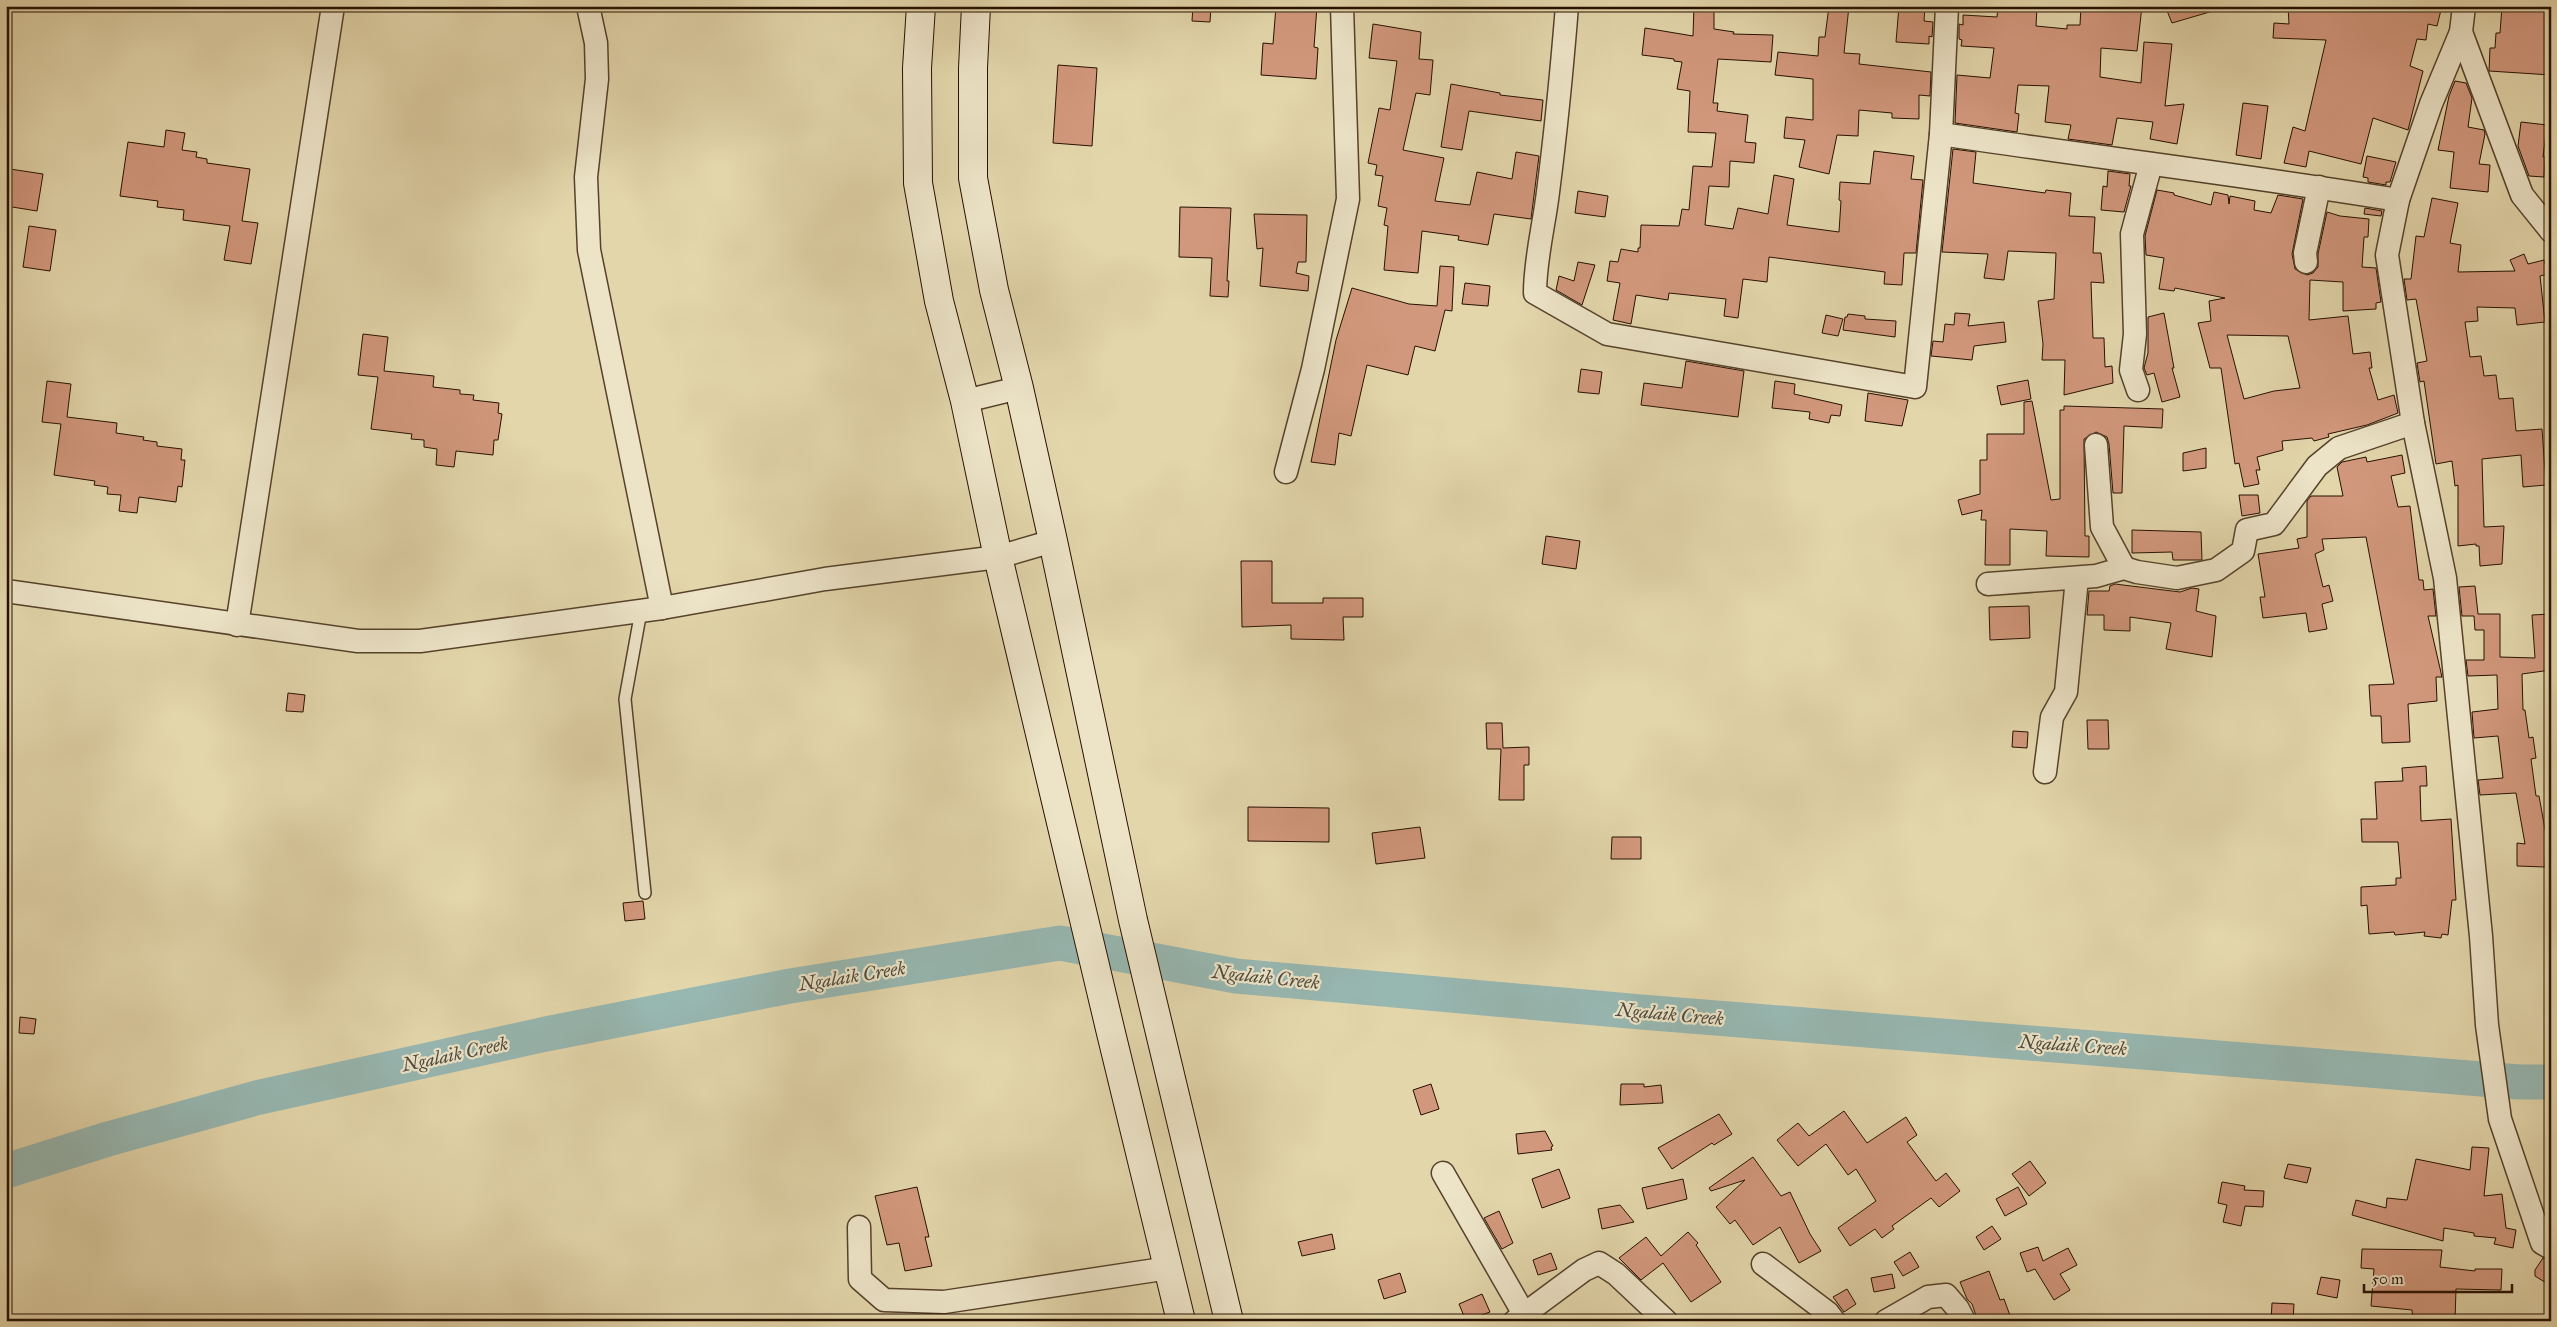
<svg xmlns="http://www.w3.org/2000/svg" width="2557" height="1327" font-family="'IM FELL Great Primer',serif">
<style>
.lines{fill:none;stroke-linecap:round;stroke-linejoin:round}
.river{stroke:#97b7b1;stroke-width:35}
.building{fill:#d2987d;stroke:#271000;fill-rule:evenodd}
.lane-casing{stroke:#56422b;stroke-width:14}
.street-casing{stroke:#56422b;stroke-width:25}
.secondary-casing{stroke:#271000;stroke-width:30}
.lane{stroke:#ede4c8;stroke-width:11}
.street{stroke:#ede4c8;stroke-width:22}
.secondary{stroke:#ede4c8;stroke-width:28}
.labels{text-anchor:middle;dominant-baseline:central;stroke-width:4.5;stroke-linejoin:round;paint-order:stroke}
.water-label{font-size:19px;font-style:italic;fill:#4e4a3e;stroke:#ede4c8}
</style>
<rect width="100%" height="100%" fill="#e3d6ab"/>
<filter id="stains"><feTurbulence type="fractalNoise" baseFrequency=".004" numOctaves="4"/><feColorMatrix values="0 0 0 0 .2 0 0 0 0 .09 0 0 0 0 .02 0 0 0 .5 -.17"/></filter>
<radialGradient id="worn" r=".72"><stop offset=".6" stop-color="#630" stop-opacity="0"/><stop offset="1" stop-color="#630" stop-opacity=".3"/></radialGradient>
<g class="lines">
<polyline class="river" points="6,1171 108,1139 256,1098 546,1034 790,986 1060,943 1236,976 1641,1012 2519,1082 2551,1082"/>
</g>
<g class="building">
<polygon points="1193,6 1211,6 1210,22 1192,21"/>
<polygon points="1276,6 1317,6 1314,47 1318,48 1316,79 1261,75 1263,43 1273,44"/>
<polygon points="1694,6 1714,6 1714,29 1734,32 1733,34 1773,35 1771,62 1718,59 1713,103 1718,103 1717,111 1748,115 1745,142 1756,143 1754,163 1730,161 1729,187 1709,186 1705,225 1733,229 1738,208 1768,214 1774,175 1794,179 1787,225 1839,232 1841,201 1839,200 1840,182 1870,184 1874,151 1914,156 1911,179 1923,180 1916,253 1904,253 1902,285 1884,284 1885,272 1769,257 1767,282 1743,279 1738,318 1724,316 1726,299 1669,293 1668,300 1636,295 1631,324 1613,320 1620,283 1607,281 1610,261 1618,262 1621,249 1638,252 1638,248 1640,248 1641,225 1679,226 1682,209 1689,210 1693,166 1712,167 1716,133 1688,132 1690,91 1677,89 1682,62 1674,61 1674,59 1642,55 1645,28 1693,36"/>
<polygon points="1829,6 1849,6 1844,53 1860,54 1859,64 1931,72 1930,96 1919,95 1919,119 1892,118 1892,113 1859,110 1858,136 1837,135 1829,174 1799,167 1805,140 1784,138 1786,117 1813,120 1813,79 1775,75 1778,52 1818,56 1819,37 1825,37"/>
<polygon points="1899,6 1925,6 1924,21 1933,22 1932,37 1929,36 1929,44 1896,42"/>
<polygon points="1998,6 2037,6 2036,26 2067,29 2067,25 2080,25 2081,6 2142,6 2137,51 2101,48 2100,77 2141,83 2144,42 2172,44 2165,106 2184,104 2177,144 2150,139 2153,122 2117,118 2112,145 2068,139 2071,125 2045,122 2049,86 2018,85 2015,113 2019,114 2017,132 1955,123 1957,75 1990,78 1994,48 1961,46 1962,40 1959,39 1959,24 1963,25 1963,15 1997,17"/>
<polygon points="2165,6 2213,6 2213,11 2172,23"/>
<polygon points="2288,6 2322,6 2322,8 2352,10 2352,6 2442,6 2437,26 2428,24 2426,40 2417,39 2410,66 2423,71 2408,130 2373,118 2361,164 2309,151 2306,167 2284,163 2293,127 2305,131 2326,40 2273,38 2274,23 2289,24"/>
<polygon points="2502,6 2551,6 2551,75 2489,71 2490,48 2495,48 2496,33 2500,33"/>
<polygon points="1373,24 1421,32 1419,59 1433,60 1430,95 1416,93 1403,150 1444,158 1435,201 1470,205 1477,172 1512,179 1516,152 1539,156 1531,219 1494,214 1488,245 1458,240 1459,236 1422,231 1418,273 1384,270 1388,226 1384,225 1387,208 1378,206 1383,176 1375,175 1377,165 1368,163 1379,108 1390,110 1397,61 1369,58"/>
<polygon points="1058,65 1097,68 1092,146 1053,143"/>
<polygon points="2455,81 2466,83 2472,98 2468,127 2484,130 2485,134 2479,164 2490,165 2488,192 2450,188 2454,152 2438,150 2449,96"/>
<polygon points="1451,84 1500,93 1500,95 1543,100 1541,121 1469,111 1462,150 1441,147"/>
<polygon points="2243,103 2268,106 2261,159 2236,155"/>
<polygon points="2521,122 2547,125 2543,157 2545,157 2544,177 2529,176 2518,146"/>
<polygon points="166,130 185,133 182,150 197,152 196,157 207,159 207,163 250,169 242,221 258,223 251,264 224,260 230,226 183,220 184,210 157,207 158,201 120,196 128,142 164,147"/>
<polygon points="1953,149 1976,152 1973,183 2045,193 2046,190 2071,193 2069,216 2095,217 2093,253 2101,253 2104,283 2091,282 2093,338 2104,338 2105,367 2112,366 2113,383 2064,395 2065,360 2042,360 2043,344 2038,301 2054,299 2056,253 2008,251 2004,280 1984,278 1988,254 1942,252"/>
<polygon points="2367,156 2396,162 2390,182 2386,182 2386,185 2368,182 2368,178 2363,177"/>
<polygon points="10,169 43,174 37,211 6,206"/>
<polygon points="2108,171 2130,174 2129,186 2131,186 2124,212 2101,210 2103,186 2107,187"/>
<path d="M2157,190l17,3v2l37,10 3,-13 14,3 1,9 1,-8 25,5 -1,9 17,3 7,-18 25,4 -11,55 3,15 12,6 6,-2 5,-6v-13l9,-42 13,4 29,3 -1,18h-4l-2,30 14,1 5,34 -5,1v6l-33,2v-29l-33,-2 -1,40 39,-4 5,38 17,-2 2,16h-3l9,32 16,-5 4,18 -31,12 -39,9 1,3 -15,4 -2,-3 -30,3 1,9 -26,7 3,13h-4l3,14 -15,3 -5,-24 -4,1 -14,-96h-11l-12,-45 13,-2 -2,-20 16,-3 -50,-10 -1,3 -15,-2 5,-31 -18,-3 -1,-19zM2227,335l61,1 12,52 -26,3 -30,8z"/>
<polygon points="1578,191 1608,196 1605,217 1575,213"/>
<polygon points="2432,198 2458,203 2450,243 2461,245 2458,272 2515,271 2510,260 2524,254 2528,264 2544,260 2548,274 2540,276 2545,322 2517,325 2515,308 2477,307 2478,321 2465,322 2470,357 2481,356 2484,376 2496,375 2499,399 2513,398 2516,431 2542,429 2546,485 2523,487 2521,455 2482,459 2484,527 2504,526 2502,564 2480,566 2479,546 2476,546 2476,544 2458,546 2458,485 2455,486 2452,461 2436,464 2424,381 2420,382 2417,363 2427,361 2416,299 2407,300 2404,279 2411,279 2416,236 2424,237"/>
<polygon points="1180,207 1231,208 1227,281 1229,281 1228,297 1210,296 1212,258 1179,257"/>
<polygon points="2365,208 2382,211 2381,216 2364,214"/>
<polygon points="1254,214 1307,215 1306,262 1298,262 1296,273 1309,276 1308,291 1260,286 1263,248 1257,249"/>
<polygon points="29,226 56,230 50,271 23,267"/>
<polygon points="1578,262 1595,265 1582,305 1556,290 1559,276 1574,281"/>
<polygon points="1440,266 1454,267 1452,311 1445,310 1435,351 1415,346 1408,375 1367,365 1351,436 1339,433 1335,465 1311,462 1336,340 1352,288 1409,304 1437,306"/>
<polygon points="1465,283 1490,286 1488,306 1462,304"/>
<polygon points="1955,313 1970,314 1968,326 2004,322 2006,342 1974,346 1972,360 1931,356 1933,341 1943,342 1945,324 1954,325"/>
<polygon points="2164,313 2174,368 2172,368 2180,397 2162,402 2154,373 2147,375 2144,368 2148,353 2148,317"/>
<polygon points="1848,314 1865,316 1865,319 1896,321 1895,337 1843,330 1845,317 1847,317"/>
<polygon points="1826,315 1843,319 1838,336 1822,333"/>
<polygon points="363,334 388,337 384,371 434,376 433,387 460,390 460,394 474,395 473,400 499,403 498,413 502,414 498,440 494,440 493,455 456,451 454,467 436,465 437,449 424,447 424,440 411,439 412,434 371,429 378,377 358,375"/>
<polygon points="1686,361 1744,371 1738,417 1641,405 1644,383 1682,388"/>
<polygon points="1581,369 1602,372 1599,394 1578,392"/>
<polygon points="2028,380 2031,399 2001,405 1997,386"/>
<polygon points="47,381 71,384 67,417 117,423 116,433 144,437 143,440 157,442 157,446 182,449 181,460 185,460 182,487 178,486 176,502 139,497 137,513 119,511 121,495 107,494 108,487 94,485 95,481 54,475 61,424 42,422"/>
<polygon points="1775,381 1795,384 1794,394 1842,405 1840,416 1831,415 1829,423 1809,419 1810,412 1772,408"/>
<polygon points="1868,393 1908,400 1902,426 1865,421"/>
<polygon points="2032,401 2051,500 2060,499 2060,410 2064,410 2064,406 2163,409 2162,428 2124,426 2122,493 2113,493 2109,444 2107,437 2096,432 2084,439 2085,536 2089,536 2089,557 2046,556 2047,531 2010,529 2010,565 1985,565 1986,520 1981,520 1982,510 1962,515 1958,500 1980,494 1980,460 1987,460 1987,434 2024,434 2024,402"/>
<polygon points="2206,448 2206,468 2183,471 2183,453"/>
<polygon points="2402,455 2405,473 2391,476 2398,507 2410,506 2419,580 2423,580 2424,590 2433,589 2436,616 2428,616 2442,677 2436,677 2437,701 2408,704 2410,742 2382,743 2381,716 2371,716 2369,685 2394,684 2366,537 2322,539 2324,550 2315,554 2323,587 2329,585 2333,601 2322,604 2327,629 2309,632 2306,613 2263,618 2260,597 2265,597 2258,554 2299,548 2297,539 2307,537 2307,501 2311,496 2343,496 2337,467 2342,462 2366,457 2367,462"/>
<polygon points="2239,495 2258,495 2260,513 2242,516"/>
<polygon points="2132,530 2201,532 2202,560 2173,560 2172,552 2132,553"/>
<polygon points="1546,536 1580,541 1576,569 1542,564"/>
<polygon points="1241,561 1272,561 1272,603 1323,603 1323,598 1363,598 1363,617 1343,617 1344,640 1291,639 1291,625 1242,627"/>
<polygon points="2115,584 2180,592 2192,588 2199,589 2196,611 2216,616 2212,657 2166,649 2171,623 2130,617 2130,631 2104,630 2104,615 2087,615 2089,591 2109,591 2110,586"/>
<polygon points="2475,586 2478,614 2500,614 2500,657 2535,658 2532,615 2551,614 2551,670 2522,674 2523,710 2525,710 2529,738 2533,737 2536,758 2531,759 2536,796 2539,796 2546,835 2545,867 2517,866 2517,843 2525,844 2516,793 2480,795 2478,780 2503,778 2498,736 2474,738 2472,712 2498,709 2497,675 2468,676 2466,660 2484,660 2484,630 2475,630 2474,616 2462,616 2459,587"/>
<polygon points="2029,606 2030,638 1990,640 1989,607"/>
<polygon points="288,693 305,695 303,712 286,711"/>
<polygon points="2087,720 2108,720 2109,749 2088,749"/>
<polygon points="1486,723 1502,723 1503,748 1529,747 1529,765 1524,765 1524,800 1499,800 1501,749 1487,749"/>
<polygon points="2013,731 2028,732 2027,748 2012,747"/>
<polygon points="2426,766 2427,786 2420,786 2421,821 2451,819 2456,900 2452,900 2448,935 2442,934 2441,938 2424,936 2425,932 2395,935 2394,932 2369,934 2367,905 2361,906 2361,887 2396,885 2396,878 2401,878 2398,842 2362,842 2361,819 2377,819 2375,782 2403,781 2402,768"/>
<polygon points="1248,807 1329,808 1329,842 1248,841"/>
<polygon points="1420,827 1425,858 1376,864 1372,833"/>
<polygon points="1612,837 1641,837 1641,859 1611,859"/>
<polygon points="643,901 645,919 625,921 623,903"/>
<polygon points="20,1017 36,1019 34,1034 19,1033"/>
<polygon points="1431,1084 1439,1109 1421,1115 1413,1090"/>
<polygon points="1621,1084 1644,1084 1644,1087 1661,1085 1663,1103 1620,1105"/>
<polygon points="1844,1111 1867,1143 1906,1117 1917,1135 1907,1142 1936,1181 1946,1173 1960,1191 1939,1207 1931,1198 1892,1226 1894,1229 1882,1238 1875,1229 1850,1246 1838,1228 1876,1201 1856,1169 1848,1175 1826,1144 1798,1166 1777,1140 1798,1123 1809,1136"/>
<polygon points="1719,1114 1732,1134 1714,1145 1712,1143 1672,1169 1658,1148"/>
<polygon points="1545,1131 1553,1146 1551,1147 1552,1150 1518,1154 1516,1134"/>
<polygon points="2472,1147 2489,1148 2484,1196 2502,1194 2506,1228 2516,1230 2513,1248 2494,1244 2496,1238 2474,1236 2474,1233 2444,1228 2443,1241 2352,1215 2356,1200 2386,1208 2387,1198 2407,1200 2416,1159 2470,1170"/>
<polygon points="1753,1157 1781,1196 1790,1192 1810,1234 1821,1251 1799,1263 1780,1227 1753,1245 1735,1220 1730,1224 1716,1207 1745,1180 1711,1191 1709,1188"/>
<polygon points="2030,1161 2046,1183 2029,1196 2012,1174"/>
<polygon points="2288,1164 2311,1168 2307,1183 2284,1178"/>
<polygon points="1559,1169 1570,1198 1542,1208 1532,1179"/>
<polygon points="1683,1179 1687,1199 1647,1209 1642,1188"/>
<polygon points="2222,1182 2245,1186 2244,1190 2264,1191 2263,1207 2245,1206 2241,1226 2223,1222 2227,1205 2218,1203"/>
<polygon points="917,1187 929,1237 925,1237 932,1266 905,1271 899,1243 887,1245 875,1196"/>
<polygon points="2018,1187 2027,1204 2005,1216 1996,1199"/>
<polygon points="1620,1205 1634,1222 1602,1229 1598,1209"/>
<polygon points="1499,1211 1513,1243 1502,1249 1484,1218"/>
<polygon points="1992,1226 2001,1239 1984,1250 1976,1237"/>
<polygon points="1688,1232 1698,1243 1696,1245 1721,1282 1691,1302 1663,1263 1641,1280 1619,1258 1646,1237 1661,1256"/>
<polygon points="1332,1234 1335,1249 1302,1256 1298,1242"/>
<polygon points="2038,1247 2043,1261 2068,1248 2077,1265 2060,1274 2070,1290 2054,1300 2035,1269 2027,1272 2020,1253"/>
<polygon points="2362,1249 2442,1250 2440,1267 2475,1271 2475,1269 2502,1269 2501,1290 2456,1289 2455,1321 2413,1321 2412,1310 2371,1306 2374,1269 2361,1268"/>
<polygon points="1910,1252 1919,1267 1903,1276 1894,1262"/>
<polygon points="1551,1253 1557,1269 1538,1275 1533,1260"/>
<polygon points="2543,1258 2551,1261 2551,1286 2535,1276 2535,1270"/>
<polygon points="1989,1271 2000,1300 2004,1299 2012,1321 1978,1321 1972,1304 1967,1299 1960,1282"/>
<polygon points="1400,1273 1406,1292 1384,1299 1378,1280"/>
<polygon points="1892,1274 1895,1288 1874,1292 1871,1278"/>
<polygon points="2321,1277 2340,1280 2337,1298 2317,1294"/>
<polygon points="1847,1289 1856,1304 1844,1312 1833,1297"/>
<polygon points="1482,1294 1490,1312 1466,1321 1459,1304"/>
<polygon points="2272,1303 2294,1304 2293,1321 2271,1321"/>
</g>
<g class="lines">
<g class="lane-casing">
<polyline id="lane" points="641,611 625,699 645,893"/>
</g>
<g class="street-casing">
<g id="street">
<polyline points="588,6 596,43 597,79 586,177 589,250 662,608"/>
<path d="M1567,6c-5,62 -11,124 -19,186 -4,34 -13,67 -13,101l72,41 308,53 26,-253 6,-128"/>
<polyline points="2464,6 2461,32 2431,104 2398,200 2387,255 2413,423 2445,578 2481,936 2487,1025 2500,1119 2542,1243 2551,1248"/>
<polyline points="2461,32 2522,195 2551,231"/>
<path d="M1941,134c152,23 305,41 457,66"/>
<polyline points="2306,262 2305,253 2319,187"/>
<polyline points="2138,390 2131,370 2135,334 2132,234 2151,164"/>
<polyline points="965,401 1019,388"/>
<polyline points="2096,445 2102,527 2124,568"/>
<polyline points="1286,472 1313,369 1348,199 1342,6"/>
<polyline points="1988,584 2096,576 2124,568 2137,572 2177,578 2216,570 2243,551 2247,530 2274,524 2317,466 2339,448 2413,423"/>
<polyline points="6,591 358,641 420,641 662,608 825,579 998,557 1053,541"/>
<polyline points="237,625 333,6"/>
<polyline points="2045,772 2052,717 2066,692 2077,578"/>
<polyline points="1443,1173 1524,1314"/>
<polyline points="859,1227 860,1279 884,1300 944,1302 1169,1268"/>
<polyline points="1763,1264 1828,1313 1834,1321"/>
<polyline points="1515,1321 1584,1270 1599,1263 1616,1274 1666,1321"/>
<polyline points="1886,1321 1928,1297 1946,1295 1958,1309 1964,1321"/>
</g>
</g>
<g class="secondary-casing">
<g id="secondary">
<polyline points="921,6 917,68 918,183 939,301 965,401 998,557 1111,1033 1181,1321"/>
<polyline points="976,6 973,68 973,178 994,290 1019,388 1053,541 1133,920 1229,1321"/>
</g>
</g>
<use href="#lane" class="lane"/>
<use href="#street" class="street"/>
<use href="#secondary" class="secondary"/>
</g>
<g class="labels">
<g class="water-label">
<text transform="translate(852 976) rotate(-9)">Ngalaik Creek</text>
<text transform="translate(1266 977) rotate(6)">Ngalaik Creek</text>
<text transform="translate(1670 1014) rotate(5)">Ngalaik Creek</text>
<text transform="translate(2073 1045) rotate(4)">Ngalaik Creek</text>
<text transform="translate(455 1054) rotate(-12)">Ngalaik Creek</text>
</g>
</g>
<rect width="2557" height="1327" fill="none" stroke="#e3d6ab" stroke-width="25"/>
<rect x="8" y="8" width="2542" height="1312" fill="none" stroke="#271000" stroke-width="2.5"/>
<rect x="12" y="12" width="2532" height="1302" fill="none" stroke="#271000"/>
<path d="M2364 1284v8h148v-8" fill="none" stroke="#271000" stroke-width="2.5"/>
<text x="2372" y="1284" font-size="15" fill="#271000" stroke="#ede4c8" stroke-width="4" paint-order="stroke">50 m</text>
<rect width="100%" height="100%" filter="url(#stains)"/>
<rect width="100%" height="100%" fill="url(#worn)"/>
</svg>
